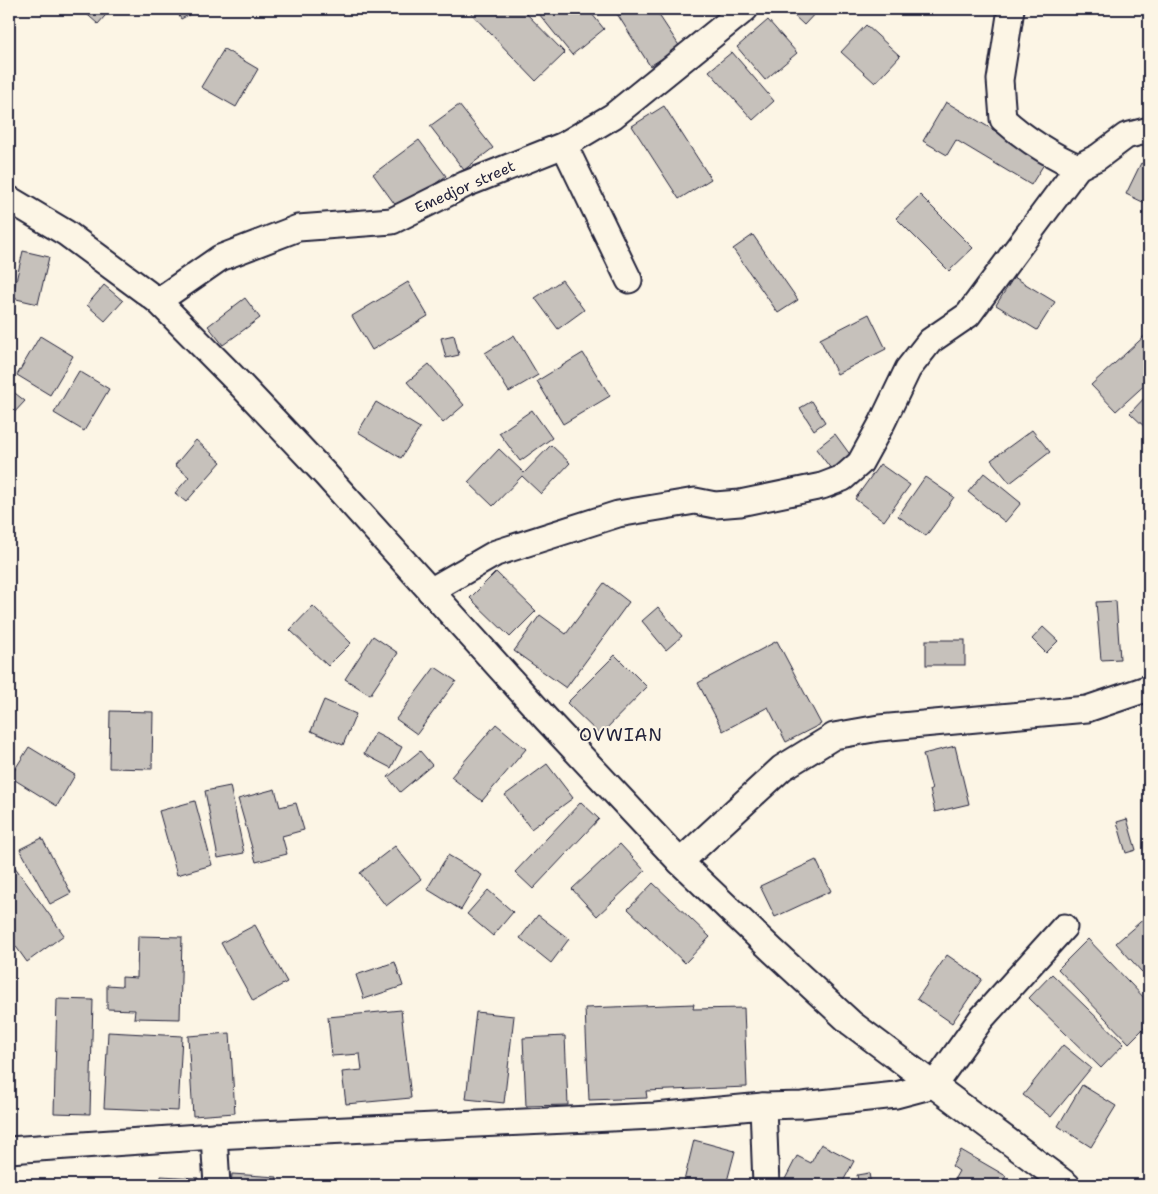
<svg xmlns="http://www.w3.org/2000/svg" width="1158" height="1194" font-family="'Shantell Sans',sans-serif">
<style>
.building{fill:#c6c1bb;stroke:#22223b}
.lines{fill:none;stroke-linecap:round;stroke-linejoin:round}
.minor-casing{stroke:#22223b;stroke-width:29}
.minor{stroke:#fcf5e5;stroke-width:25}
.labels{text-anchor:middle;dominant-baseline:central;stroke-width:4;stroke-linejoin:round;paint-order:stroke}
.street-label{font-size:15px;fill:#22223b;stroke:#fcf5e5}
.quarter-label{font-size:18px;letter-spacing:1px;fill:#22223b;stroke:#fcf5e5}
</style>
<rect width="100%" height="100%" fill="#fcf5e5"/>
<filter id="ink" filterUnits="userSpaceOnUse"><feTurbulence type="fractalNoise" baseFrequency=".02" numOctaves="2"/><feDisplacementMap in="SourceGraphic" scale="10" xChannelSelector="R" yChannelSelector="G"/><feConvolveMatrix kernelMatrix="1 2 1 2 8 2 1 2 1" color-interpolation-filters="sRGB"/></filter>
<g filter="url(#ink)">
<g class="building">
<polygon points="81,9 111,9 98,24"/>
<polygon points="175,9 200,9 181,19"/>
<polygon points="467,9 522,9 565,53 536,81"/>
<polygon points="535,9 588,9 604,29 572,55"/>
<polygon points="614,9 655,9 680,47 650,66"/>
<polygon points="787,9 819,9 804,25"/>
<polygon points="768,20 797,53 765,80 737,47"/>
<polygon points="866,25 900,56 875,83 841,52"/>
<polygon points="224,49 258,69 236,107 201,87"/>
<polygon points="732,52 774,101 753,120 709,71"/>
<polygon points="946,102 1046,161 1031,185 956,140 947,155 923,141"/>
<polygon points="459,105 493,148 464,170 430,126"/>
<polygon points="664,106 711,179 679,199 632,126"/>
<polygon points="419,140 446,176 399,210 373,174"/>
<polygon points="1141,163 1149,167 1149,205 1126,194"/>
<polygon points="920,195 973,248 949,271 896,218"/>
<polygon points="753,235 798,300 778,313 733,249"/>
<polygon points="23,251 49,257 38,304 12,298"/>
<polygon points="1014,277 1055,302 1037,330 996,305"/>
<polygon points="562,280 584,310 558,329 535,298"/>
<polygon points="408,282 428,316 372,350 352,316"/>
<polygon points="104,285 123,301 105,321 87,305"/>
<polygon points="245,298 260,318 223,345 208,326"/>
<polygon points="869,314 886,349 837,374 820,339"/>
<polygon points="1149,332 1149,381 1116,411 1091,385"/>
<polygon points="454,335 459,355 446,358 441,338"/>
<polygon points="514,335 538,375 509,392 485,353"/>
<polygon points="40,336 73,356 50,395 17,375"/>
<polygon points="583,353 610,396 563,424 537,381"/>
<polygon points="429,364 464,405 443,423 407,382"/>
<polygon points="79,371 109,389 84,431 54,413"/>
<polygon points="11,390 25,401 12,415 9,412 9,393"/>
<polygon points="1149,393 1149,431 1130,413"/>
<polygon points="812,401 825,422 814,430 800,408"/>
<polygon points="376,402 420,428 401,458 358,432"/>
<polygon points="532,410 552,438 520,461 499,433"/>
<polygon points="1032,430 1050,452 1010,483 991,460"/>
<polygon points="835,434 854,460 835,474 816,449"/>
<polygon points="196,440 221,462 186,502 175,493 189,477 175,465"/>
<polygon points="551,445 570,463 541,494 522,476 493,506 468,482 499,449 524,473"/>
<polygon points="880,464 910,485 884,521 855,499"/>
<polygon points="984,473 1021,503 1005,522 968,492"/>
<polygon points="925,477 954,497 926,536 898,516"/>
<polygon points="496,572 536,611 510,637 470,598"/>
<polygon points="604,583 629,602 566,688 514,651 540,615 566,634"/>
<polygon points="1116,601 1120,659 1101,660 1096,602"/>
<polygon points="313,606 351,643 328,666 290,630"/>
<polygon points="658,607 682,636 666,650 642,621"/>
<polygon points="1043,627 1058,641 1046,653 1032,639"/>
<polygon points="373,636 398,653 370,695 345,679"/>
<rect x="926" y="640" width="39" height="25"/>
<polygon points="777,641 821,724 786,742 768,707 723,731 698,683"/>
<polygon points="615,655 647,687 600,735 567,703"/>
<polygon points="435,667 456,681 417,734 396,719"/>
<polygon points="324,700 356,714 343,745 311,731"/>
<polygon points="110,711 153,712 152,769 109,768"/>
<polygon points="496,724 526,749 482,801 451,777"/>
<polygon points="375,733 402,747 391,768 364,754"/>
<polygon points="955,746 969,804 935,812 930,790 932,790 923,754"/>
<polygon points="29,747 75,775 57,806 10,777"/>
<polygon points="420,751 432,765 400,792 388,777"/>
<polygon points="547,764 573,798 531,829 505,795"/>
<polygon points="230,786 244,853 218,858 205,791"/>
<polygon points="275,789 280,807 296,803 304,830 282,836 287,854 256,862 238,799"/>
<polygon points="195,801 212,865 177,875 159,811"/>
<polygon points="581,802 599,819 533,889 515,872"/>
<polygon points="1127,819 1136,850 1126,853 1117,822"/>
<polygon points="42,838 71,893 50,904 20,849"/>
<polygon points="620,844 645,871 597,916 572,889"/>
<polygon points="395,846 421,879 386,906 360,873"/>
<polygon points="448,855 482,875 461,910 427,889"/>
<polygon points="9,859 64,935 27,962 9,937"/>
<polygon points="816,860 831,891 775,917 760,886"/>
<polygon points="653,883 710,937 685,963 628,909"/>
<polygon points="488,890 513,912 493,936 467,914"/>
<polygon points="538,915 569,939 551,963 520,938"/>
<polygon points="1147,916 1149,919 1149,980 1116,943"/>
<polygon points="255,925 287,982 253,1001 221,943"/>
<polygon points="138,936 182,937 180,1019 134,1018 135,1010 107,1009 107,985 122,986 122,977 137,978"/>
<polygon points="1088,939 1149,1003 1149,1023 1129,1043 1058,969"/>
<polygon points="947,955 982,979 952,1023 917,999"/>
<polygon points="395,962 403,986 364,999 356,975"/>
<polygon points="1052,974 1124,1044 1101,1068 1029,998"/>
<polygon points="57,999 93,1000 90,1114 54,1113"/>
<polygon points="694,1004 693,1009 744,1008 747,1087 646,1091 647,1098 589,1100 585,1008"/>
<polygon points="401,1010 411,1098 346,1104 342,1072 362,1070 360,1054 332,1056 328,1017"/>
<polygon points="476,1012 514,1016 504,1103 466,1099"/>
<polygon points="108,1032 182,1036 178,1111 104,1108"/>
<polygon points="230,1033 235,1113 193,1116 188,1036"/>
<polygon points="565,1036 568,1105 526,1106 523,1038"/>
<polygon points="1063,1045 1091,1068 1051,1117 1023,1095"/>
<polygon points="1082,1085 1116,1106 1091,1147 1058,1126"/>
<polygon points="694,1140 735,1151 726,1185 683,1185"/>
<polygon points="821,1144 854,1161 841,1185 782,1185 797,1156 811,1163"/>
<polygon points="961,1150 1006,1176 1001,1185 951,1185 959,1171 952,1166"/>
<polygon points="869,1173 871,1185 859,1185 857,1175"/>
<polygon points="232,1174 277,1177 276,1185 231,1185"/>
<polygon points="161,1176 198,1178 198,1185 161,1185"/>
<polygon points="318,1180 362,1182 362,1185 317,1185"/>
</g>
<g class="lines">
<g class="minor-casing">
<g id="minor">
<path d="M1011,9l-11,71 3,39c23,21 48,36 75,48"/>
<polyline points="564,145 629,280"/>
<polyline points="9,199 66,233 158,301 240,384 325,474 547,720 680,862 772,950 851,1023 1067,1185"/>
<polyline points="158,301 220,258 298,228 392,221 466,184 564,145 613,116 745,9"/>
<polyline points="430,591 496,553 618,514 695,501 715,505 740,503 822,486 843,478 860,463 882,423 908,369 930,341 968,315 1078,167 1098,157 1126,136 1149,130"/>
<polyline points="680,862 782,768 834,736 879,728 1087,709 1149,688"/>
<polyline points="763,1106 766,1185"/>
<polyline points="214,1136 217,1185"/>
<polyline points="9,1150 214,1136 655,1116 763,1106 802,1105 896,1095 934,1085 981,1019 1064,927"/>
</g>
</g>
<use href="#minor" class="minor"/>
</g>
</g>
<g class="labels">
<g class="street-label">
<text transform="translate(465 187) rotate(-24)">Emedjor street</text>
</g>
<g class="quarter-label">
<text x="621" y="735">OVWIAN</text>
</g>
</g>
<rect width="1158" height="1194" fill="none" stroke="#fcf5e5" stroke-width="30"/>
<rect x="15" y="15" width="1128" height="1164" fill="none" stroke="#22223b" stroke-width="2" filter="url(#ink)"/>
</svg>
